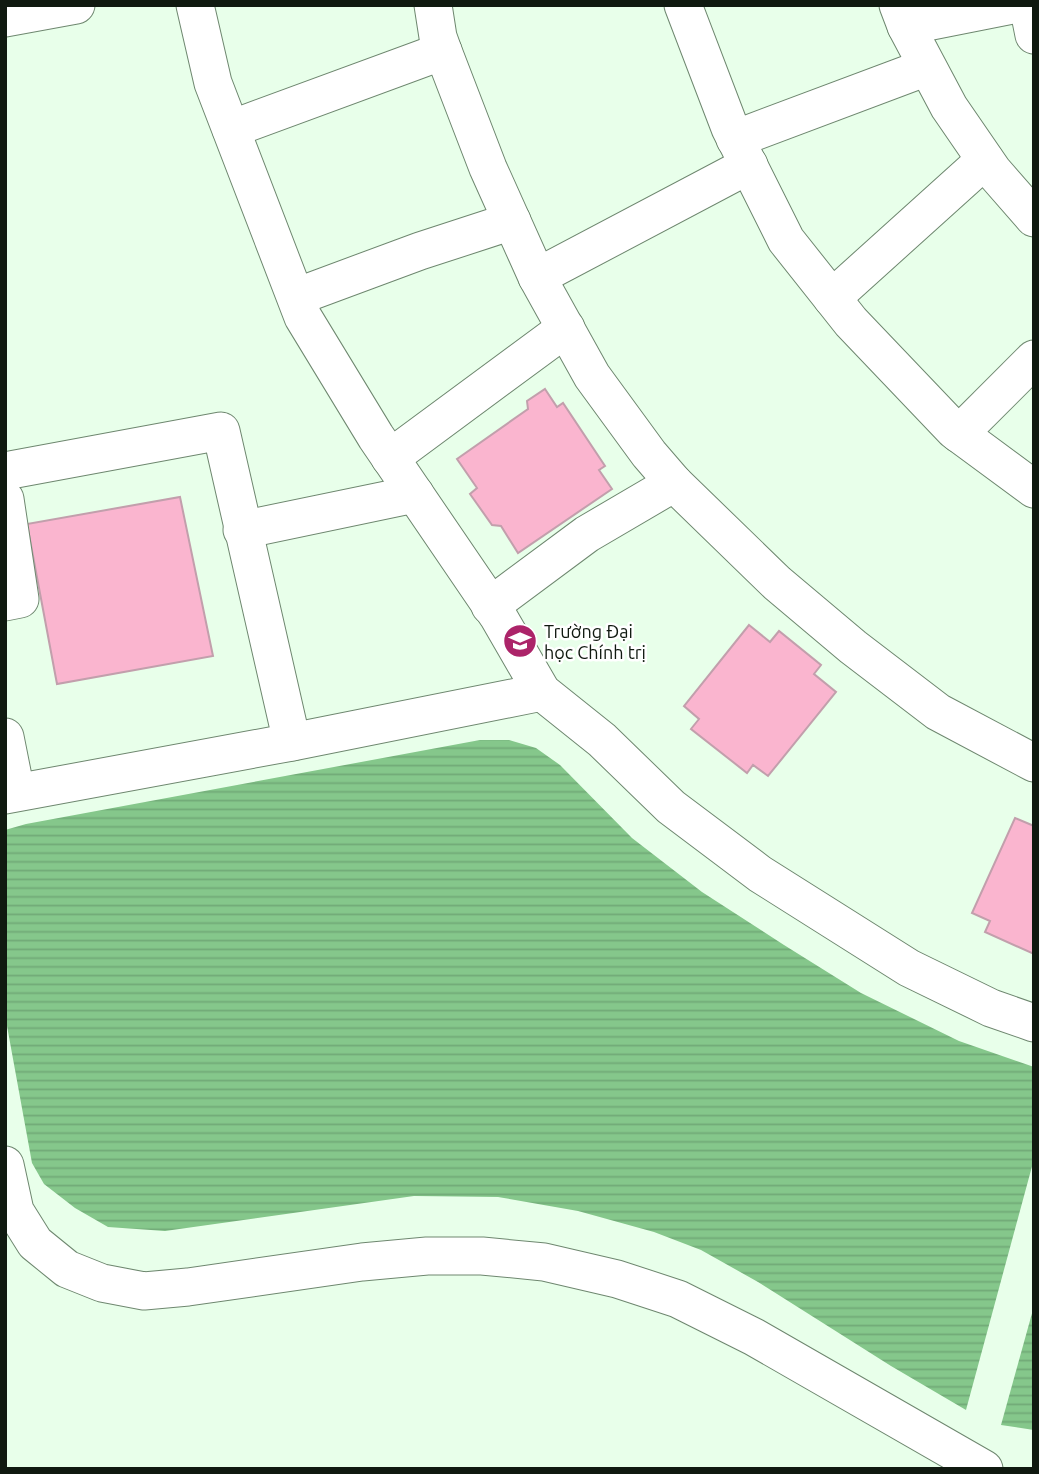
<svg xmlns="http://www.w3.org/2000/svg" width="1039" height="1474" font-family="Ubuntu,sans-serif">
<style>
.water{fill:url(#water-rules)}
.building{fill:#fab5cf;stroke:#c29fac;stroke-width:2}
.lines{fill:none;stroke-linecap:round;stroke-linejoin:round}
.minor-casing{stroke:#6e876f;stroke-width:39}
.minor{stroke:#fff;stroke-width:37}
.labels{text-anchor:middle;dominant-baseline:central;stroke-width:5;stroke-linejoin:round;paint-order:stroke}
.poi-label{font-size:18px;fill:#101910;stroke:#fff;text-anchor:start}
</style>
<defs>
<pattern id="water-rules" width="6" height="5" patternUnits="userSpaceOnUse" patternTransform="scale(1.75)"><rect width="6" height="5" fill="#85c78b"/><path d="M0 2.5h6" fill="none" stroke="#72aa77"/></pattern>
</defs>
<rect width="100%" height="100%" fill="#e8ffea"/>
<g class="water">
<polygon points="480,740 509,740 536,748 560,765 632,838 702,892 784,945 861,993 959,1041 1034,1067 1034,1159 966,1410 891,1366 758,1282 701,1250 654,1232 578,1211 498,1197 414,1196 165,1231 108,1227 75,1208 44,1184 32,1163 5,1015 5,830 26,824"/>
<polygon points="1034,1306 1034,1430 1001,1425"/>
</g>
<g class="building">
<polygon points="545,389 557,407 563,403 605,466 599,470 612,489 518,553 501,526 492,525 470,494 477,488 457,459 528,409 527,401"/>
<polygon points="180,497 213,656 57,684 27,524"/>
<polygon points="749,625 770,642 779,631 821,665 814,674 836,692 768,776 753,765 747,773 691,729 699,719 684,706"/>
<polygon points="1015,818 1034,826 1034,954 985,932 990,921 972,913"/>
</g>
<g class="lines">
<g class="minor-casing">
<g id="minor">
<polyline points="195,5 213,83 303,317 376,437 498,616 542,692 602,740 671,807 760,874 909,968 991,1008 1034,1023"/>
<polyline points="433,5 438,37 443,51 488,168 537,277 592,376 649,454 674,483 777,583 853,647 938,712 1034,763"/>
<polyline points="683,5 730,128 786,240 851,322 954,430 1034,489"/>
<polyline points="898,5 906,26 949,107 993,171 1034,218"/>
<polyline points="1028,5 1034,35"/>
<polyline points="5,18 76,5"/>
<polyline points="906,26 1012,5"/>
<polyline points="231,129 443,51"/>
<polyline points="735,139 927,67"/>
<polyline points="537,277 749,165"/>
<polyline points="296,297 420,251 512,221"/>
<polyline points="832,298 985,160"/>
<polyline points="959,434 1034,359"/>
<polyline points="390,458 566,328"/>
<polyline points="5,471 221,431 292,742"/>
<polyline points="5,499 20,599 5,602"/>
<polyline points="242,530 415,494"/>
<polyline points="490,606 587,534 674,483"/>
<polyline points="5,737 16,792"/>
<polyline points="5,795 292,742 542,692"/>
<polyline points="5,1165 15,1211 35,1243 67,1269 102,1283 144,1291 188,1287 362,1262 427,1256 482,1256 544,1262 617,1279 678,1299 754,1337 984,1469"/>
</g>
</g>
<use href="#minor" class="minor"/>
</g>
<defs>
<g id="university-disc" transform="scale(1.75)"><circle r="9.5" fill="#ac2469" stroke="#fff"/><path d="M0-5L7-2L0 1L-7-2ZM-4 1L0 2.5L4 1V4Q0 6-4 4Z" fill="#fff"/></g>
</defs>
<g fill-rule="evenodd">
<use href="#university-disc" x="520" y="641"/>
</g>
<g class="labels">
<g class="poi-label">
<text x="544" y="631">Trường Đại<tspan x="544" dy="21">học Chính trị</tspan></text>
</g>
</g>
<rect width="1039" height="1474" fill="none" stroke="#101910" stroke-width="14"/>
</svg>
